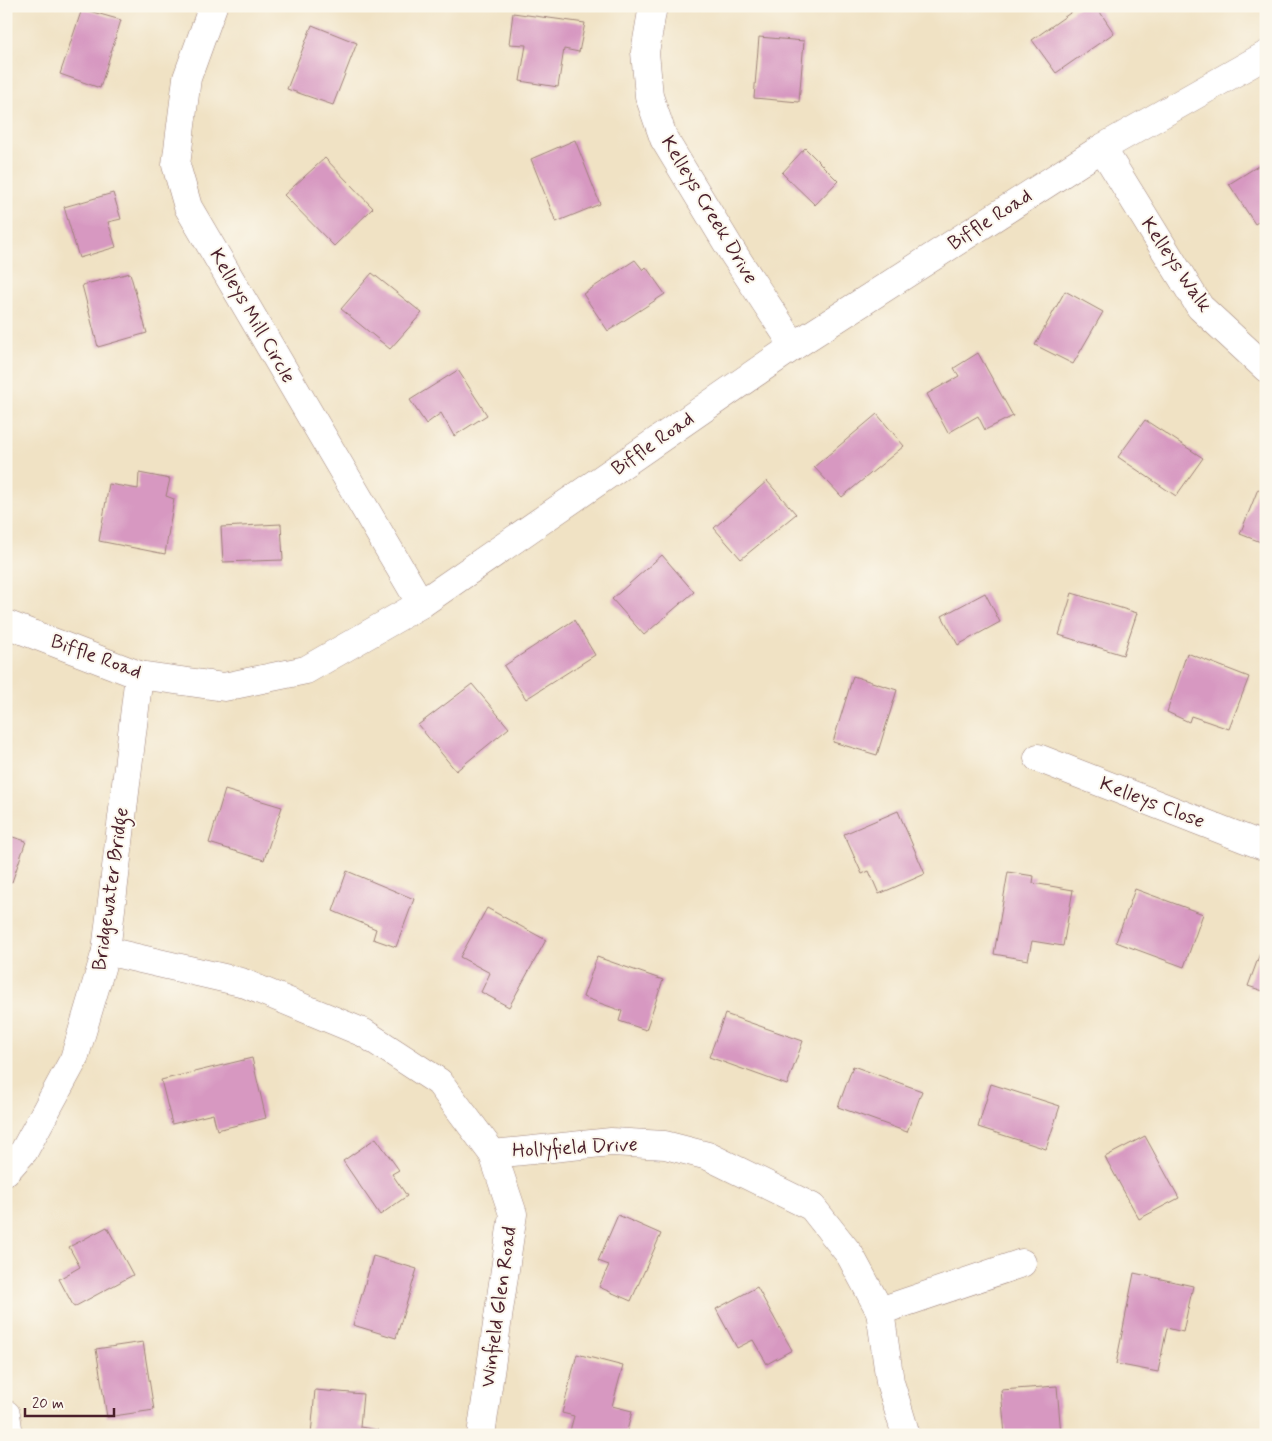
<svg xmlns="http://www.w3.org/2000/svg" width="1272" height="1441" font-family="Mynerve,sans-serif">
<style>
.building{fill:#d798c1}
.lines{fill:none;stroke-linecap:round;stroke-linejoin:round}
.minor-casing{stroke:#9d8078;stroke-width:29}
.tertiary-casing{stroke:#9d8078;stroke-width:29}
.minor{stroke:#fff;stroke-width:28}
.tertiary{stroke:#fff;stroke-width:28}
.labels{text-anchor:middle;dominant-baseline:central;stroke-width:4;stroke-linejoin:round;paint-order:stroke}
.street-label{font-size:20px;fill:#4a1f2b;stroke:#fbf7ec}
</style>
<rect width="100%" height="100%" fill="#fbf7ec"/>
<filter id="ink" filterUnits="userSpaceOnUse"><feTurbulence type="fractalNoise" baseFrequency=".02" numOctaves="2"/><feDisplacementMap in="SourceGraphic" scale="10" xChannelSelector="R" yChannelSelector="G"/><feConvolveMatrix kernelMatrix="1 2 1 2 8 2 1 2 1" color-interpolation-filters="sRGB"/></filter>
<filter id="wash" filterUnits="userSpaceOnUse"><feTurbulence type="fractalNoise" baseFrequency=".0096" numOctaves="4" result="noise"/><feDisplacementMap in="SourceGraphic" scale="20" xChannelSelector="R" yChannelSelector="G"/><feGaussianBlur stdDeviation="1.12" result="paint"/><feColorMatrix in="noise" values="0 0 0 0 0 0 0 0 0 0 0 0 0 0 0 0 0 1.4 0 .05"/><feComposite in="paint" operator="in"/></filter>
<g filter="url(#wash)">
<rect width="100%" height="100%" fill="#f0e2c4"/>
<g id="blocks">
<g class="building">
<polygon points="1080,6 1096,6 1114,33 1056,73 1032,40"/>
<polygon points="82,9 121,20 100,88 60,74"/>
<polygon points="513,13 585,23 579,52 564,49 558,87 520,81 526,45 509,44"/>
<polygon points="312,25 357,43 333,105 287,89"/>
<polygon points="759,37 804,41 799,102 754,98"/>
<polygon points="575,140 600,204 556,222 531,159"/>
<polygon points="805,148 838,181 815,205 782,173"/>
<polygon points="325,158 373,208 334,246 284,195"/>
<polygon points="1266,161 1266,217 1255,224 1229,184"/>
<polygon points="113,193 121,219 108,222 116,247 79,258 64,207"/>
<polygon points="635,260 643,270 646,267 665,294 608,331 583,294"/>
<polygon points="130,273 147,333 98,347 82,285"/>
<polygon points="372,273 422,313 390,349 341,309"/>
<polygon points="1065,291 1103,312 1073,364 1035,345"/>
<polygon points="978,353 1013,416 985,430 978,416 948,433 927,394 959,376 954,368"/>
<polygon points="458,370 487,415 454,436 441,413 426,424 410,400"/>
<polygon points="877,414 904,446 842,497 814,467"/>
<polygon points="1145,420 1203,458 1176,496 1118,457"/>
<polygon points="139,473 170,479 166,496 174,499 165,554 99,541 109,484 138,489"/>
<polygon points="767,481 796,514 741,559 714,528"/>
<polygon points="1258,489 1266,492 1266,544 1240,534"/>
<polygon points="281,524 283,560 223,562 221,527"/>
<polygon points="662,555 694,592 644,635 612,599"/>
<polygon points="985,593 1000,622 958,645 942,616"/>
<polygon points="1072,593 1137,613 1123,655 1059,635"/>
<polygon points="574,620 595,655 526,699 504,666"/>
<polygon points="1187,653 1249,677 1229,729 1191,716 1189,722 1167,712"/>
<polygon points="853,676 897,690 877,755 833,742"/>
<polygon points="472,684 509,728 456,771 418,725"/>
<polygon points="225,790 282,807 264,860 209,843"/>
<polygon points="898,811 925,874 879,894 869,871 862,874 844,834"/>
<polygon points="6,835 26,841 12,882 6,880"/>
<polygon points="347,871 414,899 396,947 373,939 376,929 333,911"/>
<polygon points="1008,872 1034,876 1033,883 1073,890 1063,946 1032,941 1028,960 994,954"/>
<polygon points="1135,889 1203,914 1184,967 1116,942"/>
<polygon points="487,908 546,940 509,1007 481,992 490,973 460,957"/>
<polygon points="1266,937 1266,992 1248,986"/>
<polygon points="597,957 663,980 646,1030 619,1021 622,1011 583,997"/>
<polygon points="725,1014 803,1041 787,1085 709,1057"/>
<polygon points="252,1058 266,1118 217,1130 213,1114 172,1124 161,1080"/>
<polygon points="853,1066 922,1091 907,1132 838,1107"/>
<polygon points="991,1084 1060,1106 1046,1149 978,1127"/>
<polygon points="1145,1136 1179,1198 1139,1219 1105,1157"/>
<polygon points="376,1138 399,1170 392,1174 407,1196 380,1215 343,1161"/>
<polygon points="618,1215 661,1234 631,1301 599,1287 609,1265 598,1261"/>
<polygon points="107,1227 133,1275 74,1307 59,1279 80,1267 69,1247"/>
<polygon points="373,1256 417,1269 396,1338 353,1325"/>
<polygon points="1134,1273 1193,1286 1183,1332 1167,1328 1158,1372 1116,1364"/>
<polygon points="757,1287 792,1350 767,1364 753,1340 737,1348 716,1309"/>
<polygon points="143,1342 154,1410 107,1417 96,1349"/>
<polygon points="577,1354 623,1366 612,1406 632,1411 626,1435 569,1435 574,1416 562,1413"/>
<polygon points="1057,1386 1061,1435 1005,1435 1001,1390"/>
<polygon points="315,1390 363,1394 360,1427 378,1430 378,1435 311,1435"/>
</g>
</g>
</g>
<g filter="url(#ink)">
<use href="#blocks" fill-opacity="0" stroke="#9d8078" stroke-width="1"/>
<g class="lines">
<g class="minor-casing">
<g id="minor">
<polyline points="213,6 187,78 176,165 188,207 421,604"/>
<polyline points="653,6 645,52 649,96 664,139 733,253 794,346"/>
<polyline points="1102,148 1200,307 1266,368"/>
<polyline points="1038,758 1266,847"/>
<polyline points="106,951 241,982 364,1033 439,1082 493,1154 513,1214 481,1435"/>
<polyline points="493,1154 611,1142 665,1145 708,1156 812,1207 850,1255 880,1311 890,1382 906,1435"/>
<polyline points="6,1171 24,1151 74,1059 106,951 139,675"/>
<polyline points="880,1311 1022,1263"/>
<polyline points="6,1414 9,1435"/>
</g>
</g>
<g class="tertiary-casing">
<polyline id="tertiary" points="6,624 139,675 224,687 306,670 421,604 794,346 1102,148 1266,55"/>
</g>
<use href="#minor" class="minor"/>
<use href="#tertiary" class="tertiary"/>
</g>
</g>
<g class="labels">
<g class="street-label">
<text transform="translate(709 210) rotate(59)">Kelleys Creek Drive</text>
<text transform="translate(990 220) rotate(-33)">Biffle Road</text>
<text transform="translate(1176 265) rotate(56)">Kelleys Walk</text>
<text transform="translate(252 316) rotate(60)">Kelleys Mill Circle</text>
<text transform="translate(653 444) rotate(-35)">Biffle Road</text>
<text transform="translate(96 657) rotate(20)">Biffle Road</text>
<text transform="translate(1152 803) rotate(21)">Kelleys Close</text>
<text transform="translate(111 889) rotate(-82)">Bridgewater Bridge</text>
<text transform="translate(575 1148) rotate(-3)">Hollyfield Drive</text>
<text transform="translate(499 1307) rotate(-82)">Winfield Glen Road</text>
</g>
</g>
<rect width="1272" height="1441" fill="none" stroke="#fbf7ec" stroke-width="25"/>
<path d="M25 1408v8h89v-8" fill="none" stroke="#4a1f2b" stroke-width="2.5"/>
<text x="32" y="1408" font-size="15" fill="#4a1f2b" stroke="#fbf7ec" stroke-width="4" paint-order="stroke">20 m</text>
</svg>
